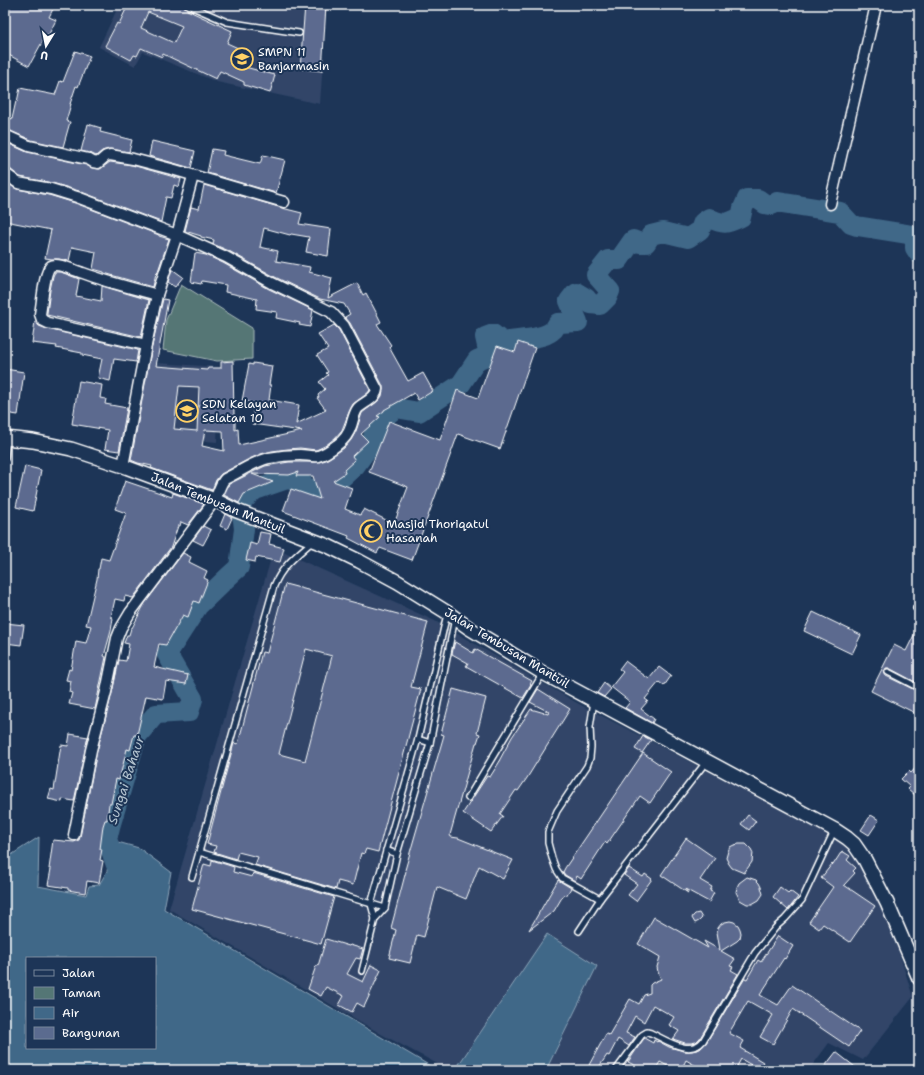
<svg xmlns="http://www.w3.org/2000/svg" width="924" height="1075" font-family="'Shantell Sans',sans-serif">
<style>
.built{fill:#304568}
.green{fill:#547675;stroke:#aababa}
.water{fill:#406888;stroke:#8ca4b8;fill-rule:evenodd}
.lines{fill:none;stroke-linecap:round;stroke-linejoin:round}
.river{stroke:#406888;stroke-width:20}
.building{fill:#5b6b8f;stroke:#fff;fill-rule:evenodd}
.service-casing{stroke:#fff;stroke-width:8}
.minor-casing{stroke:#fff;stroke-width:13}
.tertiary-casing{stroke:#fff;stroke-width:16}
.service{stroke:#1d3557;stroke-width:5}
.minor{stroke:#1d3557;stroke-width:10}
.tertiary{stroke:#1d3557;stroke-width:13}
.labels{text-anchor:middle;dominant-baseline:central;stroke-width:4;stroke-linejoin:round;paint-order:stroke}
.poi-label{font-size:12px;fill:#fff;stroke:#1d3557;text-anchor:start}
.street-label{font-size:12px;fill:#fff;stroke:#1d3557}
.water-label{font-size:13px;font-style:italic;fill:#b3c3cf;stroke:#1d3557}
</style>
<rect width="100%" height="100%" fill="#1d3557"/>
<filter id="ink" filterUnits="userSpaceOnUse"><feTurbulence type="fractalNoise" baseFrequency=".025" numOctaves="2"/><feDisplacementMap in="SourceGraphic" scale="8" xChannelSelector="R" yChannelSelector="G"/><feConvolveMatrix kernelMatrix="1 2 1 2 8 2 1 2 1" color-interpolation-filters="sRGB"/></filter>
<g filter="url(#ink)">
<g class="built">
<polygon points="119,5 327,5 320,104 217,82 143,52 135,66 99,47"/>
<polygon points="156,363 220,367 217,442 156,437 155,385"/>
<polygon points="274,548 435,621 579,704 839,839 849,846 870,879 892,930 913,997 863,1060 829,1043 809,1070 449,1070 381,1034 169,909"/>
</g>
<polygon class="green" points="181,284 252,328 252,359 217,361 163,350 166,320"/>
<g class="water">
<path d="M39,837l-1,49 48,9 3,-9 10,-1 8,-14 2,-10 -4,-3 2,-19 32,9 32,24 -7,37 273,161h-432v-211zM27,958h128v90h-128z"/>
<polygon points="547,934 597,966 546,1070 455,1070"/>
</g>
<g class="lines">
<path class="river" d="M116,865l-9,-26 3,-12 27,-91 19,-22 33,-2 4,-13 -26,-45 31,-48 30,-29 11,-10 5,-38 -3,-26 14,-13 32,-11 13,3 15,11h7l7,-4 26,-23 16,-22 7,-22 18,-14 23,4 42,-28 16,-24 12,-5 -4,-18 8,-3 10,8c14,-3 38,-2 49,-11 3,-2 4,-5 6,-8l20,-1 -9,-21 7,-9 10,6 5,6 9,1 7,-7 3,-7 -14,-16 12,-15h11l14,-20 7,3h6l5,-8 12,-3 25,6 12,-8 3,-8 6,-4c15,7 17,6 32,-1l2,-9 4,-9h11l7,5 7,1 5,-3 63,10 11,12 6,2 50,8 6,2 2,6v6l4,6"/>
</g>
<g class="building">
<polygon points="5,5 55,5 49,17 56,20 48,36 46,35 29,66 5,53"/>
<path d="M128,5h54l5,4v1l45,21 -5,12 24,11 -6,13 30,8 -5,18 -26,-8v-3l-24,-11 -4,8 -53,-25 -1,3 -21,-9 -4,8 -3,-1 -3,5 -26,-14 12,-23 2,1zM148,12l34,14 -8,17 -33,-15z"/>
<polygon points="305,5 326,5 322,71 300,69"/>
<polygon points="75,51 90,56 78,87 76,86 70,104 71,104 66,121 70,122 63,147 31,140 5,129 5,116 12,119 16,101 17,102 20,88 55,95 60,81 63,82"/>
<polygon points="88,124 101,128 100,132 132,140 129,152 109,149 102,151 96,156 90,153 81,151"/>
<polygon points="152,141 195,151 191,168 149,156"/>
<polygon points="5,142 27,152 86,165 92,168 100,169 110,162 132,165 181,179 179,187 174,185 171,198 166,197 161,222 79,191 52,183 20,177 10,169 5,168"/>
<polygon points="212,149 224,151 223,155 260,164 263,155 285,160 276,193 207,173"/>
<polygon points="5,181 17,189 49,195 75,203 159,235 159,236 169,239 157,274 156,273 153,287 104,273 104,272 93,269 96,252 72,247 69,261 59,259 52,259 45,258 51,230 5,221 6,215 5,214"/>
<polygon points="204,185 282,208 302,213 299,224 331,229 328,256 306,252 309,237 291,234 290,235 264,228 260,247 278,251 276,261 310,267 309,272 332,278 328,298 357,283 363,295 366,293 376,312 381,322 377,324 391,345 389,347 408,381 423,373 433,391 418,400 414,393 384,410 384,411 377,416 380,417 361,434 368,441 352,456 355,460 344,470 345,473 333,481 352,488 345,509 360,515 364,509 394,524 408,487 390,480 369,472 389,421 440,440 457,390 478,398 497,346 515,352 518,342 535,348 500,449 458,434 412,560 380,548 377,553 348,538 349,536 283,511 291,489 320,499 313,476 296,476 298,472 289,475 252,474 273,482 244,494 239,503 224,495 229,484 265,466 289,462 319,462 326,460 334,455 344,448 351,440 356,431 362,413 379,400 382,396 383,390 383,386 350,323 345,317 350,314 344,304 320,299 275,277 229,251 213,244 214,240 201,237 201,236 185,231 191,207 199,209"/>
<polygon points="195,253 206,255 223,263 269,289 313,310 310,327 299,325 300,323 276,318 277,312 256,309 257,299 225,292 226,285 202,281 201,284 191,282"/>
<polygon points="172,269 183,277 175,287 168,282"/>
<polygon points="55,272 61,272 79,279 76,296 101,301 102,286 149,300 141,337 47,315 47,313 50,290 53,276"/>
<path d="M163,299l5,1 -12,66 51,4 1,-2h13v-6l12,-1 1,55h1v14l3,-1 1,16 63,-14 -50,-7 2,-21 -12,-2 7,-37 4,1v-2l19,3 -3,19h2l-2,15 30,5 -3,19 30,-14 -9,-12 2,-1 -1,-2 7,-6 -6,-7 9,-7 -2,-2 2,-1 -11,-17 11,-6 -10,-15 16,-9 5,5 31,60 -2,3 -15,11 -4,8 -7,18 -7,8 -10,8 -9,4 -16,-2 -12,1 -16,2 -11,3 -12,5 -28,15 -5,6 -4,10 -61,-22 1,-2 -14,-3 -7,-3 21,-114zM179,386l20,1 -2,44 -23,-2zM205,430l18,1 1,20 -22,-5z"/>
<polygon points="35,321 39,326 47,329 138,350 136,362 114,359 110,381 98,378 102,359 82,355 82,353 56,348 57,346 32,343"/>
<polygon points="5,369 24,372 18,415 5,413"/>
<polygon points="79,381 102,385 100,398 106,399 105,404 127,408 119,451 105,449 108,430 72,424"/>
<polygon points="25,466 41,470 33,511 16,507"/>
<polygon points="125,481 172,497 173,493 204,504 188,525 181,522 180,526 178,526 171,547 133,598 125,596 124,601 115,599 111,617 113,618 111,631 104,656 106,657 95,709 69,704 72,693 69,692 71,681 66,680 69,669 71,670 76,641 86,643 91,626 86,625 97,579 98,569 99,569 101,558 109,560 126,513 115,509"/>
<polygon points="225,514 232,518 227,529 220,526"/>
<polygon points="203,526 211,530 203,545 193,540"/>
<polygon points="260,532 271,534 269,544 284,548 280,562 256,557 255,562 246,560 250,543 257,545"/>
<polygon points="183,553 191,557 189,562 207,571 204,578 208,580 199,603 194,601 188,617 183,615 166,645 159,644 154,667 188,675 186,684 166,681 163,699 146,696 137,735 134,735 130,750 127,749 119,780 116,779 111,804 109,804 107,820 105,820 103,826 100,849 102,849 100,860 103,861 99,883 87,881 85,893 68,890 68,888 48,885 51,869 49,869 53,840 74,842 79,840 80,837 97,751 112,693 119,660 126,661 129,644 124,643 127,635 129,635 131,628 132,628 145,603"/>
<path d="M285,584l143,38 -17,65 10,2 -43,163 -12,-3 -2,5 -3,-1 -8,32 -15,-4 -2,8 -81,-24 3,-8 -20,-5 -2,7 -22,-7 2,-6 -9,-2 27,-101 4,1 24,-92 5,1zM306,649l26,7 -27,105 -26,-7z"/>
<polygon points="813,612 861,635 852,654 804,631"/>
<polygon points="5,623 24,625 21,645 5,643"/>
<polygon points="919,625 919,684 889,668 886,668 884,672 886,676 919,692 919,715 871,691 894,645 906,651"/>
<polygon points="455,642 473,653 475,649 532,681 530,684 531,685 523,698 466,666 468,663 452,654 454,645"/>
<polygon points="625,661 649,679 659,667 671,676 664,686 659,682 645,699 648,701 641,709 654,719 652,723 625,708 630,702 611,687 623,672 619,669"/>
<polygon points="604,683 611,689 604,697 597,693"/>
<polygon points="453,689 486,698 477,733 480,734 477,743 476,743 450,835 451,837 458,838 513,860 503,879 479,866 466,899 437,887 424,937 417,935 410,963 389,958 396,930 391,928 406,871 405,870 444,735 441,734"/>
<polygon points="538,689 570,709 527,778 518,791 516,790 500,814 503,816 491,832 463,813 487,776 490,777 500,761 499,761 512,737 531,709 548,714 549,712 530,702"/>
<polygon points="70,734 88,737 74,801 62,799 62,802 48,799 51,789 54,790 61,745 68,746"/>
<polygon points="643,736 651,740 642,753 635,749"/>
<polygon points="643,753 671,772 650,803 640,796 607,844 605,842 581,879 577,876 575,881 565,875 563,872 565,868"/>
<polygon points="919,764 919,795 917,793 915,795 908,789 910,787 901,779 909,771 911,773"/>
<polygon points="748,815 756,821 749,830 741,824"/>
<polygon points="871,815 879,820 869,835 861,830"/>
<polygon points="686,838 715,858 700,880 712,887 710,891 714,893 709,902 685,889 688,893 661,875"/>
<polygon points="739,844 746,844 751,849 753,853 752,862 744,873 732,868 729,864 726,858 728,851 730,847 734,845"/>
<polygon points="842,851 850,856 847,860 856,868 853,871 855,873 844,885 875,906 850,942 823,924 819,929 809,922 833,887 821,878 832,864 833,865"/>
<polygon points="212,860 234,867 233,872 252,877 253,873 334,897 321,944 192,909 204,864 211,866"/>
<polygon points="629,868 643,877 645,874 652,879 636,901 628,895 637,884 624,875"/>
<polygon points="747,877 756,880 759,883 761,887 763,894 759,900 752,904 747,904 740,900 736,892 737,887 739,883"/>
<polygon points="558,880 571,888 566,896 564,894 554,911 529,930"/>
<polygon points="780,887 788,893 790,891 798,897 788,910 773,897"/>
<polygon points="699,913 702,918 699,921 695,923 692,918 693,916 695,914"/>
<polygon points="654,917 708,948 704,941 720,950 717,932 718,928 721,924 725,922 730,921 734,922 738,925 740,929 741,933 740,938 737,941 721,951 735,959 730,966 733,967 731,970 738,974 700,1038 696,1042 691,1043 685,1043 673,1039 679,1031 669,1025 674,1017 653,1005 644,1022 635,1016 626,1033 635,1037 629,1046 618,1039 609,1056 607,1055 597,1070 589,1065 606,1034 609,1035 630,999 639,1004 644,995 650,993 650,985 652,983 661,979 658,972 657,967 660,957 638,944"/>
<polygon points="778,936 793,946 785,959 784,958 760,995 778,1005 792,985 860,1031 849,1047 793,1009 773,1044 760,1037 773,1015 748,1001 729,1033 744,1041 740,1048 763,1062 758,1069 741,1059 735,1070 703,1070 686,1060 681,1070 675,1070 660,1062 655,1070 644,1070 628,1062 644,1038 653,1043 654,1040 657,1042 658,1041 669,1047 684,1051 692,1051 700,1049 706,1043 745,978 747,979 758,960 761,962"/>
<polygon points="326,939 349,946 350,945 363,949 360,959 356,958 347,974 363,982 371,965 381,970 364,1007 357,1003 352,1012 339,1005 344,996 326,987 321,996 308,989 316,966 318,966"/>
<polygon points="836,1052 859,1070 822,1070"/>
</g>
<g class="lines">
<g class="service-casing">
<g id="service">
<polyline points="188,5 227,22 299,33"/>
<polyline points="5,458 7,439"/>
<polyline points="916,608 919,609"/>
<polyline points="888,672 919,688"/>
<polyline points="594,701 590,727 591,747 590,758 587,766 557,811 548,832 548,843 552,858 556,869 562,878 600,899"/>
<polyline points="418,739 430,743"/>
<polyline points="468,798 543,673"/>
<polyline points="386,850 397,854"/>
<polyline points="199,852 385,908"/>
<path d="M192,877l82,-291c8,-20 23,-31 39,-45"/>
<polyline points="375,919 371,904 418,739 447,614"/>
<polyline points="579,931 600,899 706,762"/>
<polyline points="362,971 375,919 385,908 397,854 430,743 455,618"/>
<path d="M616,1070l26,-35 5,-3 4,1c15,7 39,24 52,8l52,-88 21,-26 9,-8 17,-19 32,-69"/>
</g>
</g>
<g class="minor-casing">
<g id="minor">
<polyline points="5,135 29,146 88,159 93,162 98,163 106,156 110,155 133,159 175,170 284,202"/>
<path d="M5,174c5,2 8,6 13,9l33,6 26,8 100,38 49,22 46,26 59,29 13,14 33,63c-1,10 -13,13 -19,19 -4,5 -5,12 -7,18 -2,7 -7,14 -14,19 -5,4 -12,9 -19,11 -5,1 -12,-1 -18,-1 -10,0 -21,1 -31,3 -16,4 -29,14 -44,21 -4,3 -8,16 -10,21l-85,113 -9,15 -4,10 -11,54 -15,58 -17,85"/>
<polyline points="830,204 876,5"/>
<polyline points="146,345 157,295"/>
<path d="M123,466l23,-121 -98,-22 -6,-3 -2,-6c2,-9 4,-43 11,-48 7,-4 24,5 32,7 24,9 49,15 74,22l20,-60 16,-59"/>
</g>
</g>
<g class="tertiary-casing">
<polyline id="tertiary" points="5,438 33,441 71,449 123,466 215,500 237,511 328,546 359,561 398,582 448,613 469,628 543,673 835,830 847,838 854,844 865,860 887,903 919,978"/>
</g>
<use href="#service" class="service"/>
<use href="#minor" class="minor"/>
<use href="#tertiary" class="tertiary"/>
</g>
</g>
<defs>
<g id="school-ring" transform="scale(1.15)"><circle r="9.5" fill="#1d3557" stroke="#ffd166" stroke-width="1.5"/><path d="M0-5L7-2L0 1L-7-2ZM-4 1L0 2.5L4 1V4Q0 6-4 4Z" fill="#ffd166"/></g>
<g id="mosque-ring" transform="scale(1.15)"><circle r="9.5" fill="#1d3557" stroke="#ffd166" stroke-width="1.5"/><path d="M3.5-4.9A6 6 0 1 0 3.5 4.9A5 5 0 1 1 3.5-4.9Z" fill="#ffd166"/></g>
</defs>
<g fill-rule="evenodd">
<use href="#school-ring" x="242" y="59"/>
<use href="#school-ring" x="187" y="411"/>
<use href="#mosque-ring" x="371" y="531"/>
</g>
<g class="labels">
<g class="poi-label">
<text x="258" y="52">SMPN 11<tspan x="258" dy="14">Banjarmasin</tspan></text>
<text x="202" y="404">SDN Kelayan<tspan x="202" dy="14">Selatan 10</tspan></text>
<text x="386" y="524">Masjid Thoriqatul<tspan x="386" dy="14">Hasanah</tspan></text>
</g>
<g class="street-label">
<text transform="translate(218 503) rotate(22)">Jalan Tembusan Mantuil</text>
<text transform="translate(507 648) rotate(31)">Jalan Tembusan Mantuil</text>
</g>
<g class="water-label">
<text transform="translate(126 780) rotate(-72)">Sungai Bahaur</text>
</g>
</g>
<rect width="924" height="1075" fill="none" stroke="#1d3557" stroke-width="20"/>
<rect x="10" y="10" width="904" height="1055" fill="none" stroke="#fff" stroke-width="1.5" filter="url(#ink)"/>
<rect x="26" y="957" width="130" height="92" fill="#1d3557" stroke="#77869a"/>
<rect x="34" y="970" width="20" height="6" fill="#1d3557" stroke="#77869a"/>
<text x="62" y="977" font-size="12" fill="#ffffff">Jalan</text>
<rect x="34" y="987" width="20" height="12" fill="#547675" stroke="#77869a"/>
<text x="62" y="997" font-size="12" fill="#ffffff">Taman</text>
<rect x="34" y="1007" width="20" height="12" fill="#406888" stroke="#77869a"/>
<text x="62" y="1017" font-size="12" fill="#ffffff">Air</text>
<rect x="34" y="1027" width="20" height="12" fill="#5b6b8f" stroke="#77869a"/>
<text x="62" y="1037" font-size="12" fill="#ffffff">Bangunan</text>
<g transform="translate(46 46) rotate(190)" stroke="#1d3557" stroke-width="3" paint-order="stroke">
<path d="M0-3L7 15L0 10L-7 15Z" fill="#ffffff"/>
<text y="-6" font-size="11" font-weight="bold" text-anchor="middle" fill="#ffffff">U</text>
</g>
</svg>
